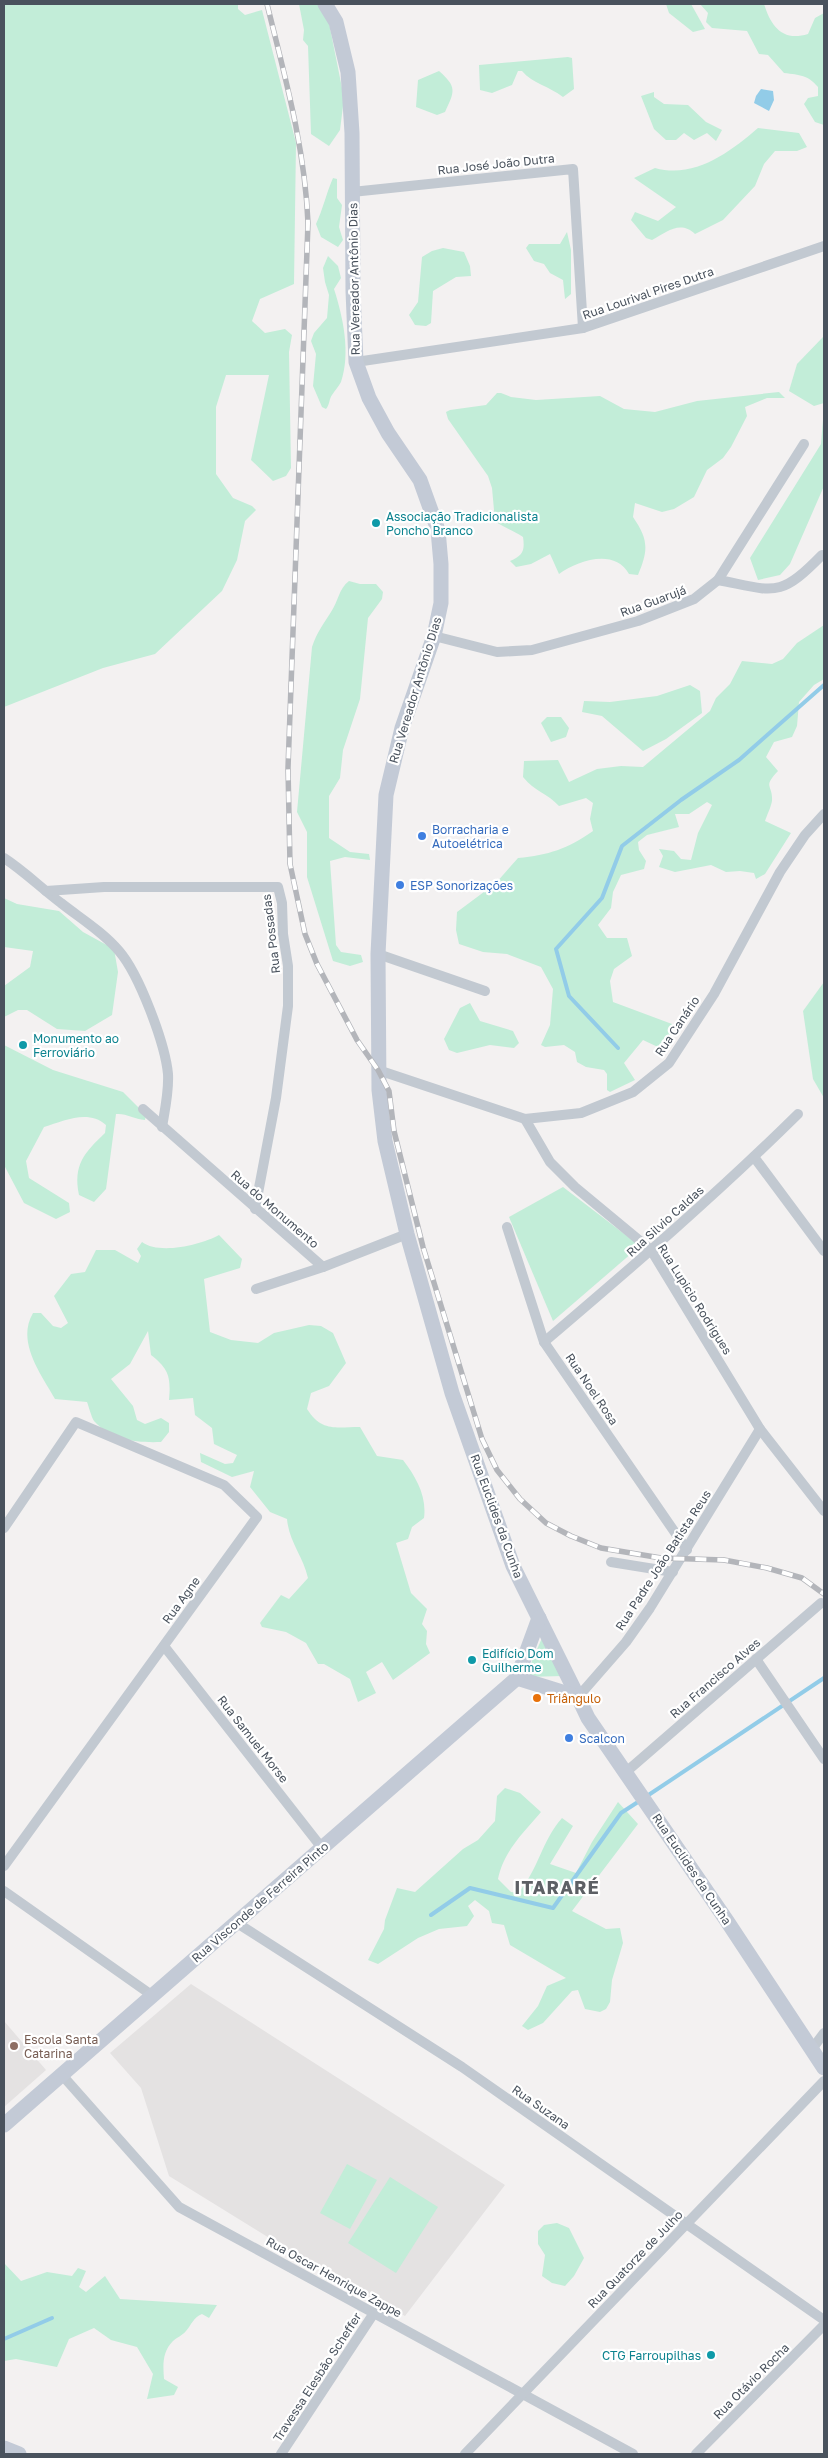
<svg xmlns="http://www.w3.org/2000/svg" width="828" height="2458" font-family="'Golos Text',sans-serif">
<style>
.education{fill:#e4e2e2}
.green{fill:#c2edd8}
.water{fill:#92cce8}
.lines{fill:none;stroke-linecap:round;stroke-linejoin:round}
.stream{stroke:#92cce8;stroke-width:4}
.street{stroke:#c2c9d1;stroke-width:10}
.secondary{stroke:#c3cad6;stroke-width:15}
.rail-casing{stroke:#b3b5ba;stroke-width:5.5}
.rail{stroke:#fff;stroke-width:4;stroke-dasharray:11;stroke-linecap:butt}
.culture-dot{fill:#0f9aa8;stroke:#fff;stroke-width:2}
.shop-dot{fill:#3f7fe0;stroke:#fff;stroke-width:2}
.food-dot{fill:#e8710a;stroke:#fff;stroke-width:2}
.education-dot{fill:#8d6e63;stroke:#fff;stroke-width:2}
.labels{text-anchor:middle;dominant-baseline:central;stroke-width:4.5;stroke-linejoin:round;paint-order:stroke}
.street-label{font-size:12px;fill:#49525d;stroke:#fff}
.culture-label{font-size:12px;fill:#0d838f;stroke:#fff;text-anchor:start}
.shop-label{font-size:12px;fill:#366cbe;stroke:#fff;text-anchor:start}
.food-label{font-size:12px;fill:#c56008;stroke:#fff;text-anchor:start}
.education-label{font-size:12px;fill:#785e54;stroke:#fff;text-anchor:start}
.district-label{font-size:18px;font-weight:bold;letter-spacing:1px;fill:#5d6065;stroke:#fff}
</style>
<rect width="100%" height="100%" fill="#f3f1f1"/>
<g class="education">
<polygon points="191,1984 505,2185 405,2316 321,2270 169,2176 141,2088 110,2053"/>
<polygon points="4,2021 46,2070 4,2107"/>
</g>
<g class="green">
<polygon points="4,4 238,4 238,9 245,15 262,10 296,143 294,284 260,299 252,321 265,333 285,329 292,335 289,352 291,468 286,476 273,481 251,460 269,375 226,375 216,407 216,474 233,498 252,506 256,510 245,521 237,560 222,591 155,654 103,668 4,707"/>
<polygon points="299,4 318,4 328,18 344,98 340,130 329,146 311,134 308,46 303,40 304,30"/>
<polygon points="666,4 691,4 705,29 693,32 669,13"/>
<path d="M700,4h64c7,22 18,38 44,30l7,-16 9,-5v112l-9,-3 -11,-18 4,-6 10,-2v-9c-10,-12 -18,-12 -34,-14l-16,-18 -9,-1 -12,-23 -35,-3 -6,-6 2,-9z"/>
<path d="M568,57l4,1 2,31 -11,8c-14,-11 -30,-13 -41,-26h-4l-6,14 -20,8 -12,-3 -1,-25z"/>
<path d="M439,71c18,16 16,20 6,41l-8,3 -21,-8 2,-27z"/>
<polygon points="654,92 654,97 664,104 688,105 706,122 722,130 716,141 707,133 694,140 684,133 676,140 666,140 654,129 641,96"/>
<path d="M758,128l41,5 8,14 -10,4h-22l-11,13 -9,22 -32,34 -28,14c-15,-14 -28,-2 -43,6l-6,-2 -15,-18 4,-8 23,9 18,-14 -42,-29 21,-10c40,11 75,-16 103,-40z"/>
<path d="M333,178l4,1v19l5,7 -3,22 4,13 -5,7 -17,-10 -5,-13c7,-15 10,-30 17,-46z"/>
<polygon points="567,232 571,250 571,294 565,299 563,280 550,273 544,264 534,261 526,248 529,244 560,244"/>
<polygon points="443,248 464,252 470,266 471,276 456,277 433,291 431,323 426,326 415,325 409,315 418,302 422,257 432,251"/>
<path d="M328,256l10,10 3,12 -7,11c9,28 17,64 7,93 -2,4 -6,8 -9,13 -3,4 -2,9 -6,14l-4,-2 -9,-21 3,-32 -5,-13 3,-8 13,-15 2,-23 -4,-13 -2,-14z"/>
<polygon points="824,336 824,403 814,406 789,391 797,364"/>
<path d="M779,392l6,6h-18l-22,9 2,9 -16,31 -8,11 -16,12 -13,27 -20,12 -12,3 -27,-9 -2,14c15,22 16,32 5,58l-9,-1c-14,-26 -51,-14 -70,0l-9,-20 -19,10 -15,3 -6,-6c13,-6 15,-10 13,-24 -10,-7 -19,-9 -28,-16l-3,-33 -4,-12 -40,-57 -2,-7 4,-2 36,-5 11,-12h4l10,4 25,3 64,-4 24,13 31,3 42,-11z"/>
<polygon points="824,407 824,486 790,564 780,575 758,580 750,558 821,444"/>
<path d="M349,581l11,3h16l7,8 -1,7 -14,19 -8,81 -17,51 -3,28 -11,18v42l21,14 19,2 1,6 -25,-3 -15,4 6,84 5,7 20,3 2,7 -13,4 -17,-5 -26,-84v-45l-10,-20 15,-165c5,-15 11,-22 19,-35 7,-10 8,-24 18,-31z"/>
<path d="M824,625v54l-10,6 -15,17 -2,24 -5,11 -18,5 -8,15 12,14c-16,17 -5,13 -6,30 -1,6 -5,14 -7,20l26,12 -26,41 -9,5 -2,-6 -14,-2 -14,1 -15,-7 -36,7 -16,-5 4,-11 -4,-7 15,2 7,8 10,1 7,-27 14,-28 -5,-3 -18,12h-14l4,13 -32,8 -9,7 1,8 7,11 -2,8 -23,6 -8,17 -2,16 -13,17 9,13h20l5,18 -18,13 -4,12 3,21 59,22v15l-12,9 -17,-8 -19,23 11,17 -25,12 -3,-2v-16l-3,-4 -18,-3 -9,-5 -2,-10 -11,-7 -19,2 -4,-2 9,-20 3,-36 -12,-22 -34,-13 -24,-2 -24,-8 -3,-14 1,-18 39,-29 22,-25c31,-3 49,-9 75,-27l-3,-12 3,-16 -7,-5 -27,8c-12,-13 -24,-14 -36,-29l1,-16 34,-1 11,22 28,-13 24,-3 22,1 67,-56 6,-13 14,-14 12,-23 30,3 11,-5 14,-16z"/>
<polygon points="690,685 700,691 702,713 666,739 643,751 602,716 582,712 584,701 610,702 657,696"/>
<polygon points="547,717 561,717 569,728 566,737 551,742 541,723"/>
<polygon points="4,898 17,904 59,911 83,932 114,949 118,972 112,1015 85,1031 57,1029 27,1010 18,1010 4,1017 4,986 30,967 33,951 4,947"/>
<polygon points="824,982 824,1098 813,1079 803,1011"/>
<polygon points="470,1003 480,1021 513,1031 519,1043 514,1048 490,1045 457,1053 449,1050 444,1039 460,1008"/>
<path d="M4,1045l49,25 70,22 23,23 -1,5c-11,-1 -19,-7 -29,-6l-10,75 -12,13 -15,-7c-6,-30 5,-42 26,-62l1,-8c-18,-16 -42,-4 -62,2l-18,34 3,17 40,25 1,9 -14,7 -32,-16 -20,-38z"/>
<polygon points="563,1187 640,1246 553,1321 509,1217"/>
<path d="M219,1235l23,24 -2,9 -36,11 6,53 21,8 27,3 16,-10 35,-8 12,1 12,7 13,30 -17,23 -18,7 -4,16c15,23 28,18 53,18l17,29 26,4c13,17 24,36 21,58l-12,9 -4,12 -12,4 15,50 16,16 -5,15 5,7 -1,13 4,9 -37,27 -11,-18 -16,10 10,21 -18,9 -8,-23 -26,-15h-6l-12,-21 -20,-11 -24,-5 -2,-4 21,-28 8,4 19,-21c-5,-22 -19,-36 -21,-59l-17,-7 -20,-25 4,-16 -22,6 -31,-15 -1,-9 25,11 8,-1 4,-8 -23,-11 -2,-16 -17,-13 -2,-17 -24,2c2,-23 0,-31 -18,-45l-3,-24 -18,33 -19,15 22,27 4,14 8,4 16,-6 8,5v9l-8,10c-24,1 -50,-2 -67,-21 -3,-5 -5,-14 -7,-19l-32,-3c-14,-25 -39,-57 -22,-86h8l12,13 8,2 7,-5 -14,-27 17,-22 14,-2 11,-22h19l23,13 3,-7 -4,-7 5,-7c17,13 59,3 77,-7z"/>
<polygon points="542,1638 563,1676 525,1677"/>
<path d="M505,1788l15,5 21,19c-17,20 -38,40 -43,67l13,13 7,1c20,-22 24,-53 44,-75l11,8 -23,38 26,9 16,-31 26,-40 20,22 -66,87 34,18 14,-1 3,15 -11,37 -2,22 -4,7 -6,3 -15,-3 -7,-19 -6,1 -29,32 -15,7 -6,-4 16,-20 9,-20 19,-8 -56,-33 -6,-20 -12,-2 -3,-12 -14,-11 -7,6 6,10 -7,10 -28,3 -21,9 -40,26 -10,-4 16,-31 1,-9 12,-32 18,4 48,-43 15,-9 17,-19 2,-25z"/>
<polygon points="347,2164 377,2180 350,2229 320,2213"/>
<polygon points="390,2177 438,2207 396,2273 348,2243"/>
<polygon points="557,2223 569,2228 584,2258 574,2276 565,2286 552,2283 542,2276 545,2255 538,2244 538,2231 544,2225"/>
<path d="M4,2263l17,18 26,-9 25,4 6,-8 8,3 -7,16 7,5 19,-16 15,23 97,6 -8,13 -7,-4c-9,4 -10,10 -16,17 -4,5 -9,6 -13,10 -11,11 -10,24 -9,38l14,8 -4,8 -27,4 6,-25 -16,-27 -26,-7 -17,-12 -25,11 -12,28 -41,-8 -12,2z"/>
</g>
<polygon class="water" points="761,89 773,91 774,100 769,111 754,103 756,96"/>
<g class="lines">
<g class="stream">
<polyline points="618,1048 569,996 556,949 602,898 622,846 681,800 739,760 824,685"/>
<polyline points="647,1796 824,1678"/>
<polyline points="431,1915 470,1888 553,1908 621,1813 641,1800"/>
<polyline points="4,2339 52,2318"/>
</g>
<g class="street">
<polyline points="352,192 573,169 583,328"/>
<polyline points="356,362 583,328 824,246"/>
<path d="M718,580c57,11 61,19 104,-25"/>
<polyline points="434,636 497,652 532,650 638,621 694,599 718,580 804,444"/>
<path d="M4,858c20,13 37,30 57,45 19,15 42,29 58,48 20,23 46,92 49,123 1,18 -3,35 -6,53"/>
<polyline points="46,891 104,887 278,887 282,903 283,934 288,966 288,1006 276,1098 255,1209"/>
<polyline points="378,954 485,991"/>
<polyline points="378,1070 525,1119 581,1113 633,1092 669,1063 714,994 780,872 805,835 824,814"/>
<polyline points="143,1109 323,1267 407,1234"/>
<polyline points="525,1119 550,1162 575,1187 651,1250 760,1429 824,1511"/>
<polyline points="754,1157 824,1251"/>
<polyline points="507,1227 544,1342 687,1550"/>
<polyline points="256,1289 323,1267"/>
<path d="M544,1342c87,-74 173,-148 254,-228"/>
<polyline points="4,1528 76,1422 224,1485 257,1517 4,1866"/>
<polyline points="611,1562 673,1572"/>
<polyline points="164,1646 322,1848"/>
<polyline points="756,1659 824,1759"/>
<polyline points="578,1697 626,1642 650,1608 760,1429"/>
<polyline points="626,1772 821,1603"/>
<polyline points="4,1891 153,1996"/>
<polyline points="237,1923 462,2067 824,2320"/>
<polyline points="812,2049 824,2033"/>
<polyline points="62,2075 179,2207 633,2454"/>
<polyline points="281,2454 374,2313"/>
<polyline points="465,2454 824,2081"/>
<polyline points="696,2454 824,2325"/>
</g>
<g class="secondary">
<polyline points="325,4 336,22 348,72 352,133 353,291 356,362 369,398 388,433 420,480 438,530 441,564 441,603 434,636 402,728 386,795 378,954 379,1090 385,1141 407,1234 452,1393 513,1566 578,1697 588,1718 727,1921 824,2068"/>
<polyline points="517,1678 578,1697"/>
<polyline points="4,2125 517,1678 539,1618"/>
<polyline points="4,2448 19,2454"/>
</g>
<g class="rail-casing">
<path id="rail" d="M267,4c18,73 38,144 41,219l-20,545 2,96 15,70 12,30 40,76 21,30 11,21 5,40 29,116 59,192 15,31 23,29 26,24 25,13 30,12 60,10 63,2 43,8 35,10 22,16"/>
</g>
<use href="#rail" class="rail"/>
</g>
<g class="culture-dot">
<circle cx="376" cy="523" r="5"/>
<circle cx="23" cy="1045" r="5"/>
<circle cx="472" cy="1660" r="5"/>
<circle cx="711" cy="2355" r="5"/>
</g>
<g class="shop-dot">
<circle cx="422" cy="836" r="5"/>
<circle cx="400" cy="885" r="5"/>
<circle cx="569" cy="1738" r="5"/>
</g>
<circle class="food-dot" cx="537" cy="1698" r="5"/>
<circle class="education-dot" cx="14" cy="2046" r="5"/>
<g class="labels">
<g class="street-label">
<text transform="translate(496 164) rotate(-6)">Rua José João Dutra</text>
<text transform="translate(354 279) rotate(-91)">Rua Vereador Antônio Dias</text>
<text transform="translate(648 293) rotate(-19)">Rua Lourival Pires Dutra</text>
<text transform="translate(653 601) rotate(-20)">Rua Guarujá</text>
<text transform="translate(415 690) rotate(-73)">Rua Vereador Antônio Dias</text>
<text transform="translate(271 934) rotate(-97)">Rua Possadas</text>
<text transform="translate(677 1026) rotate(-56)">Rua Canário</text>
<text transform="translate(275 1209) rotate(41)">Rua do Monumento</text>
<text transform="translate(665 1221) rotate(-42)">Rua Silvio Caldas</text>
<text transform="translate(695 1299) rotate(58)">Rua Lupicio Rodrigues</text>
<text transform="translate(592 1389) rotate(56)">Rua Noel Rosa</text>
<text transform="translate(497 1516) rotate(70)">Rua Euclides da Cunha</text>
<text transform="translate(663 1560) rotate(-57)">Rua Padre João Batista Reus</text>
<text transform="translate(181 1600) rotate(-54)">Rua Agne</text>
<text transform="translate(715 1678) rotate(-41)">Rua Francisco Alves</text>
<text transform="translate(253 1739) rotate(52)">Rua Samuel Morse</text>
<text transform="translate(692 1869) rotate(56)">Rua Euclides da Cunha</text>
<text transform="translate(260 1902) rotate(-41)">Rua Visconde de Ferreira Pinto</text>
<text transform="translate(541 2107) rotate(35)">Rua Suzana</text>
<text transform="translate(635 2259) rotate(-46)">Rua Quatorze de Julho</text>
<text transform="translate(334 2277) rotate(29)">Rua Oscar Henrique Zappe</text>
<text transform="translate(317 2377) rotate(-57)">Travessa Elesbão Scheffer</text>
<text transform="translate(751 2381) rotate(-45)">Rua Otávio Rocha</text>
</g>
<g class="culture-label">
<text x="386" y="516">Associação Tradicionalista<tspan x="386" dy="14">Poncho Branco</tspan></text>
<text x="33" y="1038">Monumento ao<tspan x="33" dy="14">Ferroviário</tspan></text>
<text x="482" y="1653">Edifício Dom<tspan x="482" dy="14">Guilherme</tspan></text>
<text x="701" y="2355" text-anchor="end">CTG Farroupilhas</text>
</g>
<g class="shop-label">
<text x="432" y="829">Borracharia e<tspan x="432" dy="14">Autoelétrica</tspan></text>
<text x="410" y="885">ESP Sonorizações</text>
<text x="579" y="1738">Scalcon</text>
</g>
<g class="food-label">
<text x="547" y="1698">Triângulo</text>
</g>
<g class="education-label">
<text x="24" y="2039">Escola Santa<tspan x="24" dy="14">Catarina</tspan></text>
</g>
<g class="district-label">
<text x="557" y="1887">ITARARÉ</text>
</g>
</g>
<rect width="828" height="2458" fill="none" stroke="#49525d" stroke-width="10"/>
</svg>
